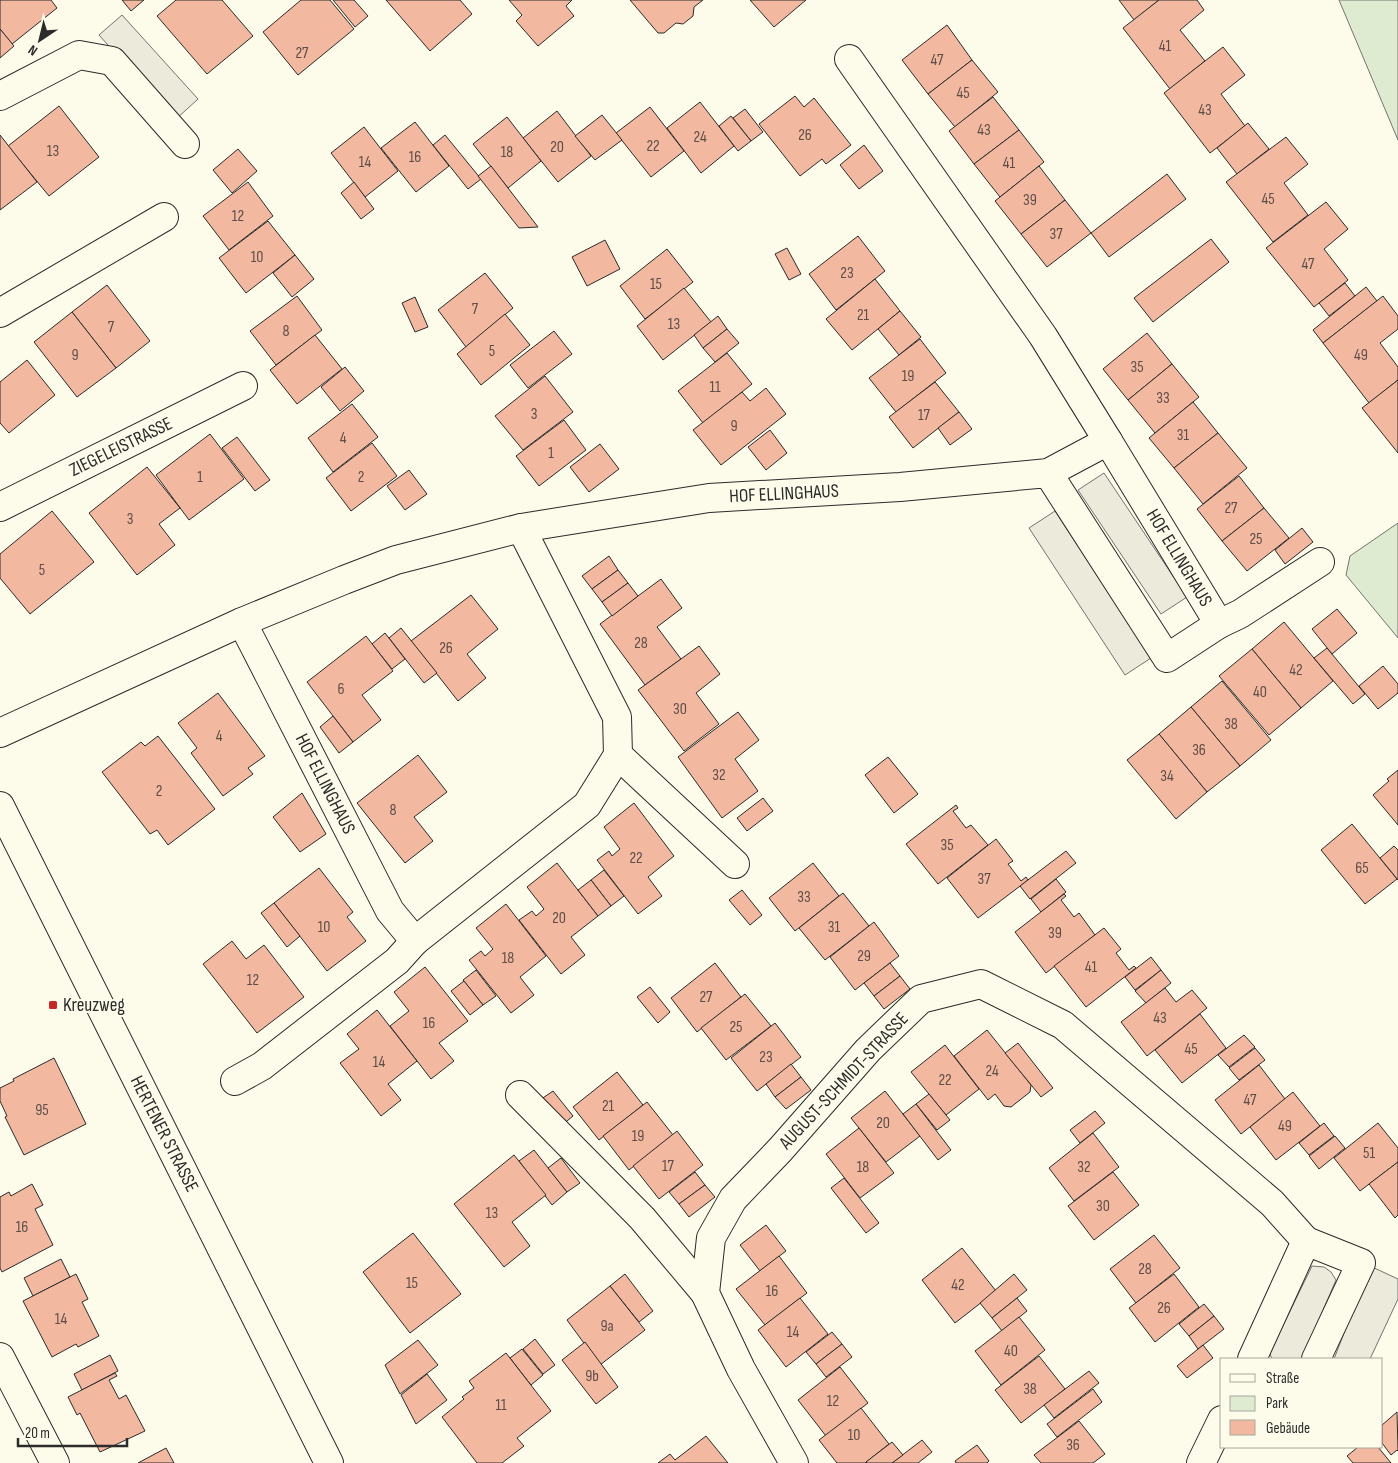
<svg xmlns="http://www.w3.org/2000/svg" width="1398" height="1463" font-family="'Sofia Sans Condensed',sans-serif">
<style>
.green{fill:#deebd1;stroke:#74746e}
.parking{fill:#eceadb;stroke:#74746e}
.building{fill:#f2b8a0;stroke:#2b2b2b}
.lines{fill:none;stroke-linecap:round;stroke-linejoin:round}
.street-casing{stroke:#2b2b2b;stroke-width:30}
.secondary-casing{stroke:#2b2b2b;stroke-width:30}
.street{stroke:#fdfbea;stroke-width:28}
.secondary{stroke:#fdfbea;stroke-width:28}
.poi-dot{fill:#c62828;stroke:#fdfbea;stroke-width:2}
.labels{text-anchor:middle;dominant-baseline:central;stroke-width:4;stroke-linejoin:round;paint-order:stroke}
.number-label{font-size:16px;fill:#5d4e48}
.street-label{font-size:19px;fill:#2b2b2b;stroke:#fdfbea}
.poi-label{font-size:19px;fill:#2b2b2b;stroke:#fdfbea;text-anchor:start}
</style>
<rect width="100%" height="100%" fill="#fdfbea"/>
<g class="green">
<polygon points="1339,0 1398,0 1398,140"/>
<polygon points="1398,523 1398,638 1346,575 1350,556"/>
</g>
<g class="parking">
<polygon points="122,15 198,99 175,120 99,35"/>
<polygon points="1104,473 1187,597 1161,614 1078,490"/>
<polygon points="1055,511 1151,658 1125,675 1029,528"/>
<polygon points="1312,1266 1324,1267 1331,1272 1336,1280 1302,1359 1272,1359 1270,1354 1272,1348"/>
<polygon points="1370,1266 1398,1279 1398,1299 1370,1359 1334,1359"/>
</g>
<g class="building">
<polygon points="0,0 51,0 57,8 12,44 0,29"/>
<polygon points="122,0 144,0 131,11"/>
<polygon points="176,0 222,0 253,36 207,74 157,16"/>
<polygon points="301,0 330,0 354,29 298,75 263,32"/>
<polygon points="333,0 354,0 368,16 355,27"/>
<polygon points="386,0 460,0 472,14 430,51"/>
<polygon points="509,0 572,0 566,6 574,16 538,46 516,21 522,15"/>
<polygon points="630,0 703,0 694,7 693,16 683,24 676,23 664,33 658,33"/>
<polygon points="750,0 806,0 774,27"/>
<polygon points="1119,0 1159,0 1134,20"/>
<polygon points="1159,0 1197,0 1204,10 1180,30 1205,61 1170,89 1123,28"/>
<polygon points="947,25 972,60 928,94 902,60"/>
<polygon points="0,29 14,46 0,58"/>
<polygon points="1223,47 1245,75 1221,94 1245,126 1210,153 1164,93"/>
<polygon points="972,60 998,92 955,127 928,94"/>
<polygon points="795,96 804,107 814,98 851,145 826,164 822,159 800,176 759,124"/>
<polygon points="993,97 1019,130 974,164 949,131"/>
<polygon points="700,102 734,146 701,173 667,128"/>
<polygon points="59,106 99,157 49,196 8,146"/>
<polygon points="650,107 684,151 651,177 616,133"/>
<polygon points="745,109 763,132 751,141 733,118"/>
<polygon points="557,111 591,156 558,182 523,138"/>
<polygon points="602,115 622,140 595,160 575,136"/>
<polygon points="731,116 751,141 738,151 719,126"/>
<polygon points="507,117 541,161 508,188 473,144"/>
<polygon points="415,122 449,166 416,192 381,148"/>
<polygon points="1248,123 1269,149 1237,174 1217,148"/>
<polygon points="364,127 398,171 365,197 331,153"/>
<polygon points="1019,130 1044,162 1000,197 974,164"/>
<polygon points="0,135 37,182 0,210"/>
<polygon points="445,135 481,179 468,189 433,145"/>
<polygon points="1286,137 1308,164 1284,183 1308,215 1273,242 1226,182"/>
<polygon points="864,145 883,171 859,189 840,165"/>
<polygon points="238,149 257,171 232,193 213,170"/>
<polygon points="491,166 508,188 538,227 519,228 478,176"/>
<polygon points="1039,166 1065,200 1021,234 995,201"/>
<polygon points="1167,174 1186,199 1109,257 1091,233"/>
<polygon points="248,182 273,216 229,250 203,216"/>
<polygon points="354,182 374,209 361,219 341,193"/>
<polygon points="1065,200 1091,233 1047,267 1021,234"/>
<polygon points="1326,202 1348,229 1324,249 1348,280 1314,307 1266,248"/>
<polygon points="268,221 295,255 246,293 219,258"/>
<polygon points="858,236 885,271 836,310 809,274"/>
<polygon points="1211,239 1229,262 1153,322 1134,298"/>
<polygon points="605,240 620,269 587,286 572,257"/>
<polygon points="787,248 801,274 789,280 775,254"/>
<polygon points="667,249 693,282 645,319 620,286"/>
<polygon points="295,255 314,279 292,297 273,273"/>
<polygon points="485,273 513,308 466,347 438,310"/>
<polygon points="875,279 900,311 852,350 826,319"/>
<polygon points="1345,283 1355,296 1329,316 1319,303"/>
<polygon points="107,285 150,341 116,368 72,312"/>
<polygon points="1366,287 1377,301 1323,343 1313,330"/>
<polygon points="684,288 711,322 663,360 637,326"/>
<polygon points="297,296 322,330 276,365 250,331"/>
<polygon points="1383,296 1398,316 1398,329 1380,343 1398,367 1398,380 1369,403 1323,343"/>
<polygon points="415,297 428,327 415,332 402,303"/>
<polygon points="900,311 921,337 899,355 878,329"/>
<polygon points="72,312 116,368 77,397 34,342"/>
<polygon points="505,314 530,345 481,385 457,354"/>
<polygon points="718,316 727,329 703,348 694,335"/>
<polygon points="727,329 739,343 715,362 703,348"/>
<polygon points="554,331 572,354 528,388 510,365"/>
<polygon points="1147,333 1172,364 1128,400 1103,369"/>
<polygon points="315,335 342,369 297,404 270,370"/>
<polygon points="920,339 946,373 896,412 869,378"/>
<polygon points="727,353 752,384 703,423 678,391"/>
<polygon points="27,360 55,395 9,433 0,423 0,382"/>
<polygon points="1172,364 1199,397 1155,433 1128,400"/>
<polygon points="345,367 364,391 340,411 321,387"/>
<polygon points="545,376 573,412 523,450 495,416"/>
<polygon points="1398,380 1398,453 1362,408"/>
<polygon points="935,382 959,412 913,448 889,417"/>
<polygon points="766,388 786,414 721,465 693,430 742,392 750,401"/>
<polygon points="1193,402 1218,433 1174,468 1149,438"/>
<polygon points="352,404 378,437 333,472 308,438"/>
<polygon points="959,412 972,429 950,445 938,428"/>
<polygon points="564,420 586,450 539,486 516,456"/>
<polygon points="770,430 787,453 766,470 748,447"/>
<polygon points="1218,433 1247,468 1203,504 1174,468"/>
<polygon points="210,434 244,479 189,520 156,475"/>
<polygon points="237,437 270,480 255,491 222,448"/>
<polygon points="372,443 397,476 351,511 326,478"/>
<polygon points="600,444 619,469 589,492 570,467"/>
<polygon points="147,467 180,508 159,524 175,545 137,575 89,513"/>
<polygon points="409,470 427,494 405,510 387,486"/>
<polygon points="1239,476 1264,508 1222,541 1197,509"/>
<polygon points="1264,508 1289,538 1247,571 1222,541"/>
<polygon points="52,511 94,562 30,614 0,578 0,554"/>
<polygon points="1302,528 1313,542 1285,564 1275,550"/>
<polygon points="609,556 618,570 592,589 582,576"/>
<polygon points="618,570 628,583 602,602 592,589"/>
<polygon points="661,579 682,608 657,627 681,659 645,685 600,624"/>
<polygon points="628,583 638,596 612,616 602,602"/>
<polygon points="471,595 498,629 467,654 486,678 458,701 411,641"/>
<polygon points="1337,609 1357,633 1332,654 1312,629"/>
<polygon points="1284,622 1333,681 1301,708 1252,649"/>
<polygon points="401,628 437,673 424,683 389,638"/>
<polygon points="385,633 405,659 392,669 372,644"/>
<polygon points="366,636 393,671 362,695 381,720 353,742 307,682"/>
<polygon points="699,646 720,674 696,693 719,724 684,751 638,690"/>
<polygon points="1327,648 1365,694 1353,704 1314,658"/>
<polygon points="1252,649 1301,708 1269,735 1219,676"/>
<polygon points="1383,666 1398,684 1398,693 1378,709 1359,686"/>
<polygon points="1222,681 1271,740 1240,766 1191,707"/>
<polygon points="218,693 265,756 248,768 253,774 223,796 191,753 197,748 178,723"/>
<polygon points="1191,707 1240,766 1207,792 1159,734"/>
<polygon points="738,712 759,740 735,759 758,791 722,818 678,757"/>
<polygon points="333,716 353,742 339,753 320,727"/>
<polygon points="1159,734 1207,792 1176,819 1127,760"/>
<polygon points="158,736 215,809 168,845 157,830 150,834 102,772 141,742 145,746"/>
<polygon points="418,755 447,792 414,817 433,841 405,863 357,803"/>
<polygon points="888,757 918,794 894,813 865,775"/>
<polygon points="1398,770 1398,825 1373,795 1389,781 1387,779"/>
<polygon points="302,793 326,834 300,852 273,817"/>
<polygon points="763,798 773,811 747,831 737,818"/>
<polygon points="634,803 674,856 648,877 662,896 638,914 597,860 609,851 612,856 620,849 604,827"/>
<polygon points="956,805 958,808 953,811 966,828 971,825 988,845 938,884 906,844"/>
<polygon points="1352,824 1397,879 1365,904 1321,850"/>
<polygon points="996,839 1013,861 1008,864 1021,881 1026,877 1028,880 978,918 947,878"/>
<polygon points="1394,846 1398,850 1398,880 1380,858"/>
<polygon points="1066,851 1076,863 1030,899 1020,886"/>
<polygon points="557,863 598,916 571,937 585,955 561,974 519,920 532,911 536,916 544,909 527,887"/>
<polygon points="813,863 839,896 795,931 769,898"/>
<polygon points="319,868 353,912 347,917 366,941 327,971 274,903"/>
<polygon points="604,870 624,896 611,906 591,880"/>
<polygon points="1056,879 1066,892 1041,912 1031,899"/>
<polygon points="591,880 611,906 598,916 578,890"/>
<polygon points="742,890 762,915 750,925 729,900"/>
<polygon points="843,893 869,926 825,960 799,928"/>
<polygon points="1064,894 1066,896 1061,900 1074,917 1079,913 1095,935 1046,973 1015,932"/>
<polygon points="274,903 300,936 287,947 261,913"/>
<polygon points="506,904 546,956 520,977 534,995 511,1013 469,960 481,951 485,956 493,949 476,928"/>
<polygon points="874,922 899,956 855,990 830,957"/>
<polygon points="1104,928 1121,949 1116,953 1129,970 1134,966 1136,968 1086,1007 1054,966"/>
<polygon points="232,941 246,959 264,945 304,997 257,1033 203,964"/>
<polygon points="1151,957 1161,970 1135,990 1125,977"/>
<polygon points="715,963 741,997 697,1032 671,998"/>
<polygon points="890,963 900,976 874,996 864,983"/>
<polygon points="425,967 468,1021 439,1043 454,1061 431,1079 390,1026 409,1011 394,992"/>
<polygon points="476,970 496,996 483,1005 463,980"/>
<polygon points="1161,970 1171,983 1146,1003 1135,991"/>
<polygon points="900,976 910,989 884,1009 874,996"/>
<polygon points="464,981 483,1005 470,1015 451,991"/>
<polygon points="650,987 670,1012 658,1023 637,997"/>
<polygon points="1165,988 1176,1002 1192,990 1207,1008 1147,1056 1121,1022"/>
<polygon points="745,994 771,1026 726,1060 701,1028"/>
<polygon points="377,1010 417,1061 388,1084 401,1100 381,1116 340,1063 359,1049 347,1034"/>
<polygon points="1200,1014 1226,1048 1182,1083 1155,1050"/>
<polygon points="775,1023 801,1057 757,1091 731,1058"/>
<polygon points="987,1030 1031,1085 1030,1092 1011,1107 1004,1106 995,1094 988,1100 954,1056"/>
<polygon points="1244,1035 1255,1047 1229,1067 1218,1055"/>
<polygon points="1018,1043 1053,1088 1041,1097 1005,1053"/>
<polygon points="945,1045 979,1089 946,1115 911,1072"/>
<polygon points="1255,1048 1265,1060 1239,1080 1229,1068"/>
<polygon points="54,1058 86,1124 24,1155 5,1117 7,1116 0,1101 0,1088 14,1081 13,1079"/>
<polygon points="791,1064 801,1077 775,1097 766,1084"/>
<polygon points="1259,1065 1285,1099 1241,1134 1215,1100"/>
<polygon points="617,1072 643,1105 599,1140 573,1107"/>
<polygon points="801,1077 811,1090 786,1109 775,1097"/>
<polygon points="553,1091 573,1116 561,1126 540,1100"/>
<polygon points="885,1091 920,1136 886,1162 851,1118"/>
<polygon points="1293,1092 1320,1126 1276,1160 1250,1127"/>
<polygon points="929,1094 950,1120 937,1130 916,1104"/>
<polygon points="647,1102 673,1135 629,1170 603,1136"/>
<polygon points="916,1104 951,1150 938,1160 903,1114"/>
<polygon points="1095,1111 1105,1123 1080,1143 1070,1130"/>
<polygon points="1324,1123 1334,1136 1309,1155 1299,1143"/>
<polygon points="1378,1123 1398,1148 1398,1162 1360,1191 1334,1158"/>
<polygon points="859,1128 894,1173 860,1198 826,1154"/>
<polygon points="677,1131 703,1165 659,1199 633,1166"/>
<polygon points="1093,1133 1119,1167 1074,1201 1049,1168"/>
<polygon points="1335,1136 1345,1148 1319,1169 1309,1156"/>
<polygon points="534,1150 567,1192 552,1205 519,1161"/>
<polygon points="514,1155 546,1195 512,1222 530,1246 504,1267 454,1204"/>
<polygon points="561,1158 580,1183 567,1192 548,1168"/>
<polygon points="1398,1162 1398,1215 1395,1218 1369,1184"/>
<polygon points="695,1172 705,1185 679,1204 669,1192"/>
<polygon points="1113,1172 1139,1205 1094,1240 1068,1206"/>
<polygon points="844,1178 879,1223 866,1233 831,1188"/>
<polygon points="32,1184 43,1205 35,1209 53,1245 2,1272 0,1268 0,1197 9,1192 11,1196"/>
<polygon points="705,1185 715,1197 689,1217 679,1204"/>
<polygon points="766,1225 786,1251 760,1271 740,1245"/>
<polygon points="413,1233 461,1294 410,1333 363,1272"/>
<polygon points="1154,1235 1180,1268 1136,1303 1110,1269"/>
<polygon points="962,1248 996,1291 955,1323 922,1280"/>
<polygon points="779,1256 807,1293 765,1325 736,1289"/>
<polygon points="61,1259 70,1277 33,1296 24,1278"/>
<polygon points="76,1274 88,1299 82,1302 99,1336 78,1347 76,1344 52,1357 23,1301"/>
<polygon points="625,1274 653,1311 639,1322 610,1286"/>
<polygon points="1014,1274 1027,1290 992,1318 980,1303"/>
<polygon points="1174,1274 1199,1307 1155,1342 1129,1308"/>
<polygon points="610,1286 645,1330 600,1365 567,1320"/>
<polygon points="800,1298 828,1334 786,1367 758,1330"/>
<polygon points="1017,1298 1027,1311 1002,1331 992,1318"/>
<polygon points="1204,1304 1214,1316 1189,1336 1179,1324"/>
<polygon points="1214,1316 1224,1329 1198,1349 1189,1336"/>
<polygon points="1019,1317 1045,1350 1001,1385 975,1351"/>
<polygon points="832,1332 842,1344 816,1364 806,1352"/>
<polygon points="535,1339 555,1365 543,1374 523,1349"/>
<polygon points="418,1340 438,1365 400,1394 385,1365"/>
<polygon points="585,1342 618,1387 596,1404 562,1360"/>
<polygon points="842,1344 852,1357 826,1377 816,1364"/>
<polygon points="1203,1345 1213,1358 1187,1378 1177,1366"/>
<polygon points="522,1349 543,1375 531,1385 510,1358"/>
<polygon points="506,1353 551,1411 517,1438 524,1446 502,1463 477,1463 442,1417 464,1399 462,1397 474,1388 469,1381"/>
<polygon points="110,1355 118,1371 82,1390 74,1374"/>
<polygon points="1039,1356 1065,1389 1021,1423 995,1390"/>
<polygon points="840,1367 868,1403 826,1436 798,1400"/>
<polygon points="1089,1371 1099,1383 1054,1418 1044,1405"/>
<polygon points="115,1373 117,1376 109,1380 119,1399 126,1395 145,1431 100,1452 80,1413 77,1415 68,1397"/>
<polygon points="427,1374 447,1400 416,1424 401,1395"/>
<polygon points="1093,1389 1102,1402 1057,1437 1047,1424"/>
<polygon points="861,1408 889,1444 865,1463 837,1463 819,1440"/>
<polygon points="1397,1412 1398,1451 1397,1450 1391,1455 1382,1443 1382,1425"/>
<polygon points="1079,1421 1105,1454 1093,1463 1041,1463 1034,1455"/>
<polygon points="706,1436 728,1463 658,1463 670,1454 675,1460"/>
<polygon points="922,1440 932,1452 918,1463 892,1463"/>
<polygon points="892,1442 903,1455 892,1463 867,1463 866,1462"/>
<polygon points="977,1445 989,1461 987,1463 956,1463 955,1461"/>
<polygon points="1358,1447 1378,1447 1391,1463 1353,1463 1347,1456"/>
<polygon points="166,1448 174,1463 138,1463"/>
</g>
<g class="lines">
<g class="street-casing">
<g id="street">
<polyline points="849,59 1043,336 1108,441"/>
<polyline points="0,96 79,55 112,61 185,144"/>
<polyline points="0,313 164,217"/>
<polyline points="0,507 243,386"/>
<polyline points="242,622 390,911 415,941 587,805 618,755 617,717 521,528"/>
<polyline points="1219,624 1240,614 1320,562"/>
<polyline points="0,733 242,622 344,580 396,560 521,528 709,498 900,487 1048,473 1108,441 1219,624 1167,658 1048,473"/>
<polyline points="618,755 735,864"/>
<polyline points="235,1081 262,1066 397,961 415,941"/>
<polyline points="520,1095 642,1218 705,1293"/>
<polyline points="0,1357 55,1463"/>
<polyline points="1252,1359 1306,1241 1361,1263 1316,1359"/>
<polyline points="794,1463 741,1369 705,1293 711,1238 733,1199 780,1150 868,1050 921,999 981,984 1063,1025 1272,1203 1306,1241"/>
<polyline points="1201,1463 1222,1420"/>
</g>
</g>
<g class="secondary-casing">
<polyline id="secondary" points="0,806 329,1463"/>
</g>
<use href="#street" class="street"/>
<use href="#secondary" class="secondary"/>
</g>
<rect class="poi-dot" x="48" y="1000" width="10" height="10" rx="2.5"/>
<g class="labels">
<g class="number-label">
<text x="1165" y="46">41</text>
<text x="302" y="53">27</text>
<text x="937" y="60">47</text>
<text x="963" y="93">45</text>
<text x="1205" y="110">43</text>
<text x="984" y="130">43</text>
<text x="805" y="135">26</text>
<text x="700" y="137">24</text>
<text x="653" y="146">22</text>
<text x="557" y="147">20</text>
<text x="53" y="151">13</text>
<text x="507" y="152">18</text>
<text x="415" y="157">16</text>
<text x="365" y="162">14</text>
<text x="1009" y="163">41</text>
<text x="1268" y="199">45</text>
<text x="1030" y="200">39</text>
<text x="238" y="216">12</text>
<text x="1056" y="234">37</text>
<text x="257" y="257">10</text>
<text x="1308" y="264">47</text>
<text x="847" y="273">23</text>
<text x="656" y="284">15</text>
<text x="475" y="309">7</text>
<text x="863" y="315">21</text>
<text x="674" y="324">13</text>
<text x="111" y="327">7</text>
<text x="286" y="331">8</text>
<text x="492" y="351">5</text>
<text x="75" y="355">9</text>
<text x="1361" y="355">49</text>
<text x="1137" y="367">35</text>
<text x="908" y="376">19</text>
<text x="715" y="387">11</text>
<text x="1163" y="398">33</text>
<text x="534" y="414">3</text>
<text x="924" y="415">17</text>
<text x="734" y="426">9</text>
<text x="1183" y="435">31</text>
<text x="343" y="438">4</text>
<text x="551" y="453">1</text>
<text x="200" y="477">1</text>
<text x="361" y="477">2</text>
<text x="1231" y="508">27</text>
<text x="130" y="519">3</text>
<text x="1256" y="539">25</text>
<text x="42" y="570">5</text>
<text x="641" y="643">28</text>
<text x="446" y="648">26</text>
<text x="1296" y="670">42</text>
<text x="341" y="689">6</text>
<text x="1260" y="692">40</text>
<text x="680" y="709">30</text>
<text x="1231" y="724">38</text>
<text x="219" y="736">4</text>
<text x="1199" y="750">36</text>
<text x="719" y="775">32</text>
<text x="1167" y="776">34</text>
<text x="159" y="791">2</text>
<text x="393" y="810">8</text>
<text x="947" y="845">35</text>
<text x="636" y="858">22</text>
<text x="1362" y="868">65</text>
<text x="984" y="879">37</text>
<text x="804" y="897">33</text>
<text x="559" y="918">20</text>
<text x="324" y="927">10</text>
<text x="834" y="927">31</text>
<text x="1055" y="933">39</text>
<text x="864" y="956">29</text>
<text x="508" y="958">18</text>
<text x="1091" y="967">41</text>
<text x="253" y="980">12</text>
<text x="706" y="997">27</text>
<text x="1160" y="1018">43</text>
<text x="429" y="1023">16</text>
<text x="736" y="1027">25</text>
<text x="1191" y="1049">45</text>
<text x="766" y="1057">23</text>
<text x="379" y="1062">14</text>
<text x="992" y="1071">24</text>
<text x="945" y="1080">22</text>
<text x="1250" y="1100">47</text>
<text x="608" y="1106">21</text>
<text x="42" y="1110">95</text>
<text x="883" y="1123">20</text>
<text x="1285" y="1126">49</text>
<text x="638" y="1136">19</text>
<text x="1369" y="1153">51</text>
<text x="668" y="1166">17</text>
<text x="863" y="1167">18</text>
<text x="1084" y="1167">32</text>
<text x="1103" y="1206">30</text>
<text x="492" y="1213">13</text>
<text x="22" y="1227">16</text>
<text x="1145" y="1269">28</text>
<text x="412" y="1283">15</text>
<text x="958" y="1285">42</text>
<text x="772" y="1291">16</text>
<text x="1164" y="1308">26</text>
<text x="61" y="1319">14</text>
<text x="607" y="1326">9a</text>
<text x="793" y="1332">14</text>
<text x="1011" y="1351">40</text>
<text x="592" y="1376">9b</text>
<text x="1030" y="1389">38</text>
<text x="833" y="1401">12</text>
<text x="501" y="1405">11</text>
<text x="854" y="1435">10</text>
<text x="1073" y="1445">36</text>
</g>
<g class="street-label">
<text transform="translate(121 447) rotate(-26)">ZIEGELEISTRASSE</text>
<text transform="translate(784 494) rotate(-3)">HOF ELLINGHAUS</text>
<text transform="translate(1179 558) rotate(59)">HOF ELLINGHAUS</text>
<text transform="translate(325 784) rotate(63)">HOF ELLINGHAUS</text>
<text transform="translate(844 1081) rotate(-47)">AUGUST-SCHMIDT-STRASSE</text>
<text transform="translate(164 1134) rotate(63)">HERTENER STRASSE</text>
</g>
<g class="poi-label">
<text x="63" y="1005">Kreuzweg</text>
</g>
</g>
<rect x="1220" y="1358" width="162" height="90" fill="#fdfbea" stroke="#a9a89e"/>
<rect x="1230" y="1374" width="25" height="8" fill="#fdfbea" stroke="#a9a89e"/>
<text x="1266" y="1383" font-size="15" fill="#2b2b2b">Straße</text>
<rect x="1230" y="1396" width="25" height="15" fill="#deebd1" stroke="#a9a89e"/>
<text x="1266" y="1408" font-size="15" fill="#2b2b2b">Park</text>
<rect x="1230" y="1420" width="25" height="15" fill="#f2b8a0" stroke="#a9a89e"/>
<text x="1266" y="1433" font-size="15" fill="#2b2b2b">Gebäude</text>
<g transform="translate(40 40) rotate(215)" stroke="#fdfbea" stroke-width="4" paint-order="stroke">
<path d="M0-4L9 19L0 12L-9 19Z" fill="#2b2b2b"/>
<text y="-8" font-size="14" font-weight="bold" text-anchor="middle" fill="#2b2b2b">N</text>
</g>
<path d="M18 1438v8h109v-8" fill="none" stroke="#2b2b2b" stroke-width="2.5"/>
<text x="25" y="1438" font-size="15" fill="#2b2b2b" stroke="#fdfbea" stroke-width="4" paint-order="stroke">20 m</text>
</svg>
